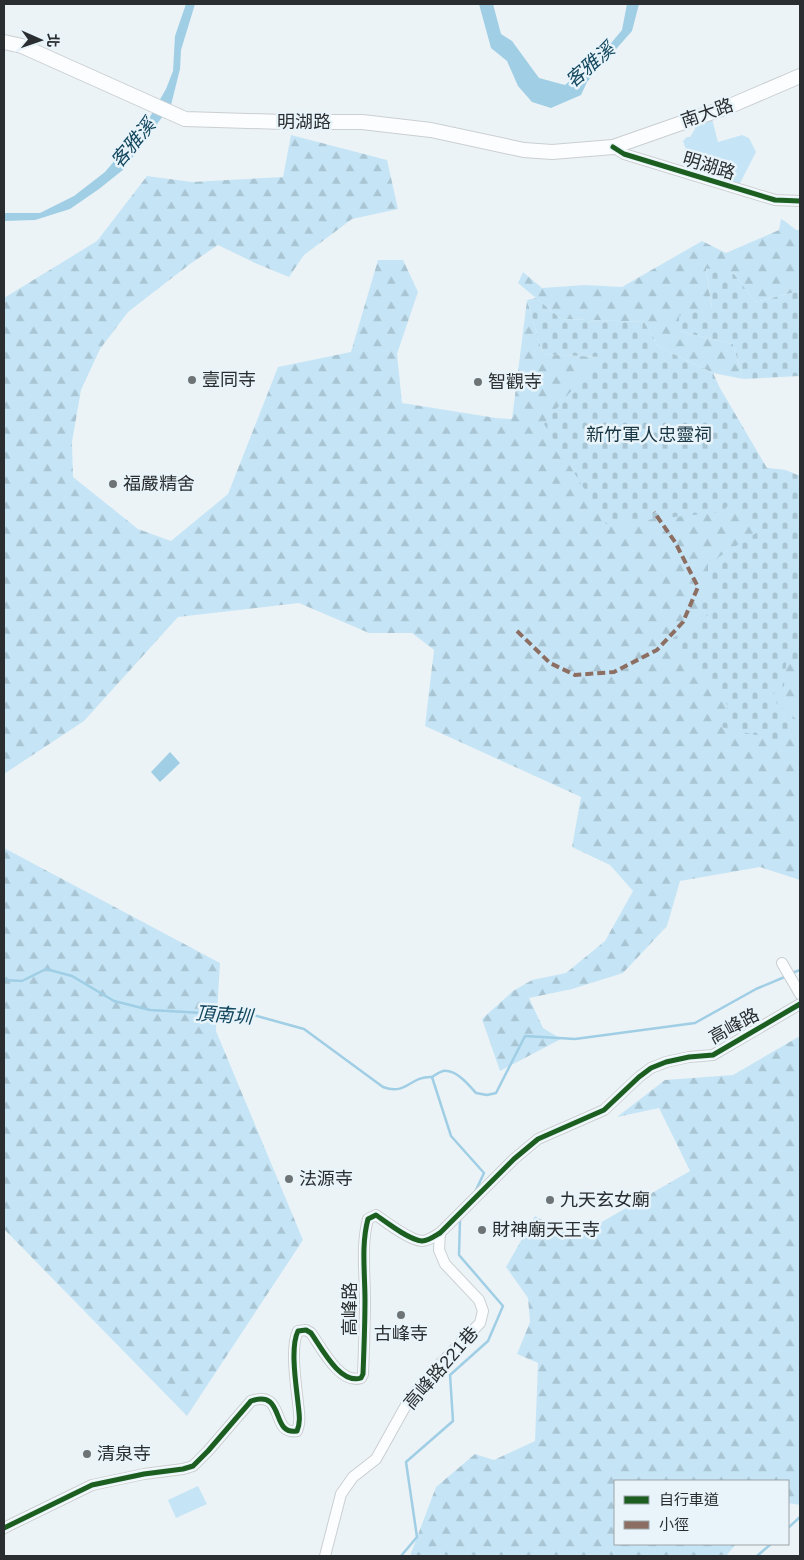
<svg xmlns="http://www.w3.org/2000/svg" width="804" height="1560" font-family="Helvetica,'Noto Sans TC',sans-serif">
<style>
.green{fill:#c5e5f6}
.forest{fill:url(#forest-firs)}
.cemetery{fill:url(#cemetery-stones)}
.water{fill:#9fcee5}
.lines{fill:none;stroke-linecap:round;stroke-linejoin:round}
.stream{stroke:#9fcee5;stroke-width:2.5}
.minor-casing{stroke:#cacfd2;stroke-width:12}
.major-casing{stroke:#cacfd2;stroke-width:16}
.minor{stroke:#fcfdfe;stroke-width:10}
.major{stroke:#fcfdfe;stroke-width:14}
.quiet{stroke:#8d6e63;stroke-width:4;stroke-dasharray:8 4;stroke-linecap:butt}
.cycleway-casing{stroke:#e8f4fa;stroke-width:8}
.cycleway{stroke:#1b5e20;stroke-width:5}
.poi-dot{fill:#6e7375;stroke:#e8f4fa;stroke-width:2}
.labels{text-anchor:middle;dominant-baseline:central;stroke-width:5;stroke-linejoin:round;paint-order:stroke}
.street-label{font-size:18px;fill:#2a2e30;stroke:#e8f4fa}
.poi-label{font-size:18px;fill:#2a2e30;stroke:#e8f4fa;text-anchor:start}
.park-label{font-size:18px;fill:#183644;stroke:#e8f4fa}
.water-label{font-size:19px;font-style:italic;fill:#13475e;stroke:#e8f4fa}
</style>
<defs>
<pattern id="forest-firs" width="22" height="20" patternUnits="userSpaceOnUse" patternTransform="scale(1.25)"><rect width="22" height="20" fill="#c5e5f6"/><path d="M5 1l3.5 6h-7zM16 11l3.5 6h-7z" fill="#a9c5d3"/></pattern>
<pattern id="cemetery-stones" width="16" height="16" patternUnits="userSpaceOnUse" patternTransform="scale(1.25)"><rect width="16" height="16" fill="#c5e5f6"/><path d="M2 7V4a2 2 0 0 1 4 0v3zM10 15v-3a2 2 0 0 1 4 0v3z" fill="#a9c5d3"/></pattern>
</defs>
<rect width="100%" height="100%" fill="#ecf3f6"/>
<g class="green">
<polygon points="712,119 718,142 742,135 749,138 756,152 739,185 690,171 691,164 683,141 687,137 690,137 695,129 694,125"/>
<polygon points="198,1486 207,1504 176,1518 168,1500"/>
</g>
<g class="forest">
<polygon points="291,135 387,160 398,209 352,219 304,255 289,277 255,263 218,245 190,264 128,312 100,349 81,390 72,442 73,477 138,529 171,541 228,494 278,367 351,352 378,260 403,260 418,292 397,354 402,403 496,418 512,419 527,300 543,354 599,357 767,468 785,470 800,476 800,880 760,867 680,881 667,926 623,973 572,989 529,998 543,1028 561,1039 500,1071 482,1019 513,991 532,980 566,973 605,941 633,891 610,865 572,847 581,797 425,726 434,650 412,633 369,633 299,603 178,617 84,721 4,774 4,298 97,241 147,176 192,182 283,177"/>
<polygon points="781,219 786,222 796,230 800,230 800,291 755,302 734,274 706,269 712,309 679,331 733,344 743,379 713,373 659,347 644,322 561,319 518,283 523,272 542,288 585,285 622,287 702,241 726,253 779,230"/>
<polygon points="4,848 220,963 216,1031 303,1240 187,1416 4,1229"/>
<polygon points="800,1036 800,1505 788,1503 788,1481 615,1481 615,1544 736,1544 726,1556 410,1556 436,1487 475,1454 494,1460 535,1441 538,1363 517,1354 530,1322 528,1298 506,1267 535,1216 574,1238 690,1171 659,1108 617,1117 665,1080 733,1075"/>
</g>
<g class="cemetery">
<polygon points="706,268 734,274 755,302 800,291 800,376 743,379 733,344 679,331 679,316 712,308"/>
<polygon points="536,298 561,319 644,322 659,347 713,373 720,388 767,468 785,470 800,476 800,665 787,656 784,686 769,697 796,719 782,741 721,727 728,706 698,664 680,660 673,638 708,615 697,603 708,588 708,564 756,533 735,499 722,512 606,524 544,424 599,357 543,354 527,300"/>
</g>
<g class="water">
<polygon points="186,4 195,4 181,50 180,69 171,105 124,169 99,189 70,209 35,220 4,221 4,213 40,213 74,196 105,172 147,122 166,89 173,71 175,36"/>
<polygon points="479,4 493,4 501,34 512,41 539,78 565,85 607,48 622,30 627,4 639,4 632,31 587,82 581,95 551,108 532,102 518,86 507,61 491,48"/>
<polygon points="170,752 180,763 160,782 151,772"/>
</g>
<g class="lines">
<g class="stream">
<polyline points="792,973 800,970"/>
<path d="M4,980l18,1 24,-12 26,7 42,25 36,9 107,6 47,13 79,58c24,9 26,-11 49,-10"/>
<path d="M475,1192l9,-19 -33,-37 -19,-59c3,-2 8,-5 11,-6 13,-2 26,14 33,22l11,2 9,-2 29,-57 50,3 120,-16 61,-34 31,-13"/>
<polyline points="788,1528 800,1517"/>
<polyline points="401,1556 417,1537 406,1462 453,1421 450,1375 488,1341 503,1306 459,1255 460,1220"/>
<polyline points="757,1556 771,1544"/>
</g>
<g class="minor-casing">
<g id="minor">
<polyline points="613,147 624,154 775,200 800,201"/>
<polyline points="782,963 800,994"/>
<path d="M4,1528l88,-43 52,-11 39,-5 10,-3 15,-15 43,-50c35,-12 19,35 46,30 4,-10 2,-18 1,-28 -2,-19 -8,-56 0,-72l8,-1 5,3c10,14 29,52 50,45l2,-4c1,-25 2,-50 2,-74 0,-27 -4,-55 3,-81l8,-4c10,7 33,25 46,26 6,0 13,-5 18,-8l74,-74 24,-20 66,-29 35,-33 12,-9 15,-6 23,-5 24,-2 87,-51"/>
<polyline points="325,1556 341,1494 353,1477 376,1459 410,1398 442,1362 480,1323 483,1311 479,1300 445,1264 439,1250 440,1233"/>
</g>
</g>
<g class="major-casing">
<polyline id="major" points="4,42 22,46 185,119 283,122 362,122 431,130 524,150 552,152 613,147 730,106 800,76"/>
</g>
<use href="#minor" class="minor"/>
<use href="#major" class="major"/>
<polyline class="quiet" points="517,631 550,663 575,675 614,672 657,650 683,622 698,587 675,542 654,512"/>
<g class="cycleway-casing">
<g id="cycleway">
<polyline points="613,147 624,154 775,200 800,201"/>
<path d="M4,1528l88,-43 52,-11 39,-5 10,-3 15,-15 43,-50c35,-12 19,35 46,30 4,-10 2,-18 1,-28 -2,-19 -8,-56 0,-72l8,-1 5,3c10,14 29,52 50,45l2,-4c1,-25 2,-50 2,-74 0,-27 -4,-55 3,-81l8,-4c10,7 33,25 46,26 6,0 13,-5 18,-8l74,-74 24,-20 66,-29 35,-33 12,-9 15,-6 23,-5 24,-2 87,-51"/>
</g>
</g>
<use href="#cycleway" class="cycleway"/>
</g>
<g class="poi-dot">
<circle cx="192" cy="380" r="5"/>
<circle cx="478" cy="382" r="5"/>
<circle cx="113" cy="484" r="5"/>
<circle cx="289" cy="1179" r="5"/>
<circle cx="550" cy="1200" r="5"/>
<circle cx="482" cy="1230" r="5"/>
<circle cx="401" cy="1315" r="5"/>
<circle cx="87" cy="1454" r="5"/>
</g>
<g class="labels">
<g class="street-label">
<text transform="translate(707 113) rotate(-19)">南大路</text>
<text x="304" y="122">明湖路</text>
<text transform="translate(709 166) rotate(17)">明湖路</text>
<text transform="translate(734 1026) rotate(-29)">高峰路</text>
<text transform="translate(350 1309) rotate(-90)">高峰路</text>
<text transform="translate(441 1368) rotate(-49)">高峰路221巷</text>
</g>
<g class="poi-label">
<text x="202" y="380">壹同寺</text>
<text x="488" y="382">智觀寺</text>
<text x="123" y="484">福嚴精舍</text>
<text x="299" y="1179">法源寺</text>
<text x="560" y="1200">九天玄女廟</text>
<text x="492" y="1230">財神廟天王寺</text>
<text x="401" y="1334" text-anchor="middle">古峰寺</text>
<text x="97" y="1454">清泉寺</text>
</g>
<g class="park-label">
<text x="649" y="435">新竹軍人忠靈祠</text>
</g>
<g class="water-label">
<text transform="translate(590 65) rotate(-41)">客雅溪</text>
<text transform="translate(133 143) rotate(-50)">客雅溪</text>
<text transform="translate(224 1015) rotate(4)">頂南圳</text>
</g>
</g>
<rect width="804" height="1560" fill="none" stroke="#2a2e30" stroke-width="10"/>
<rect x="614" y="1480" width="175" height="65" fill="#e8f4fa" stroke="#9ca5a9"/>
<rect x="624" y="1496" width="25" height="8" fill="#1b5e20" stroke="#9ca5a9"/>
<text x="659" y="1505" font-size="15" fill="#2a2e30">自行車道</text>
<rect x="624" y="1521" width="25" height="8" fill="#8d6e63" stroke="#9ca5a9"/>
<text x="659" y="1530" font-size="15" fill="#2a2e30">小徑</text>
<g transform="translate(40 40) rotate(92)" stroke="#e8f4fa" stroke-width="4" paint-order="stroke">
<path d="M0-4L9 19L0 12L-9 19Z" fill="#2a2e30"/>
<text y="-8" font-size="14" font-weight="bold" text-anchor="middle" fill="#2a2e30">北</text>
</g>
</svg>
